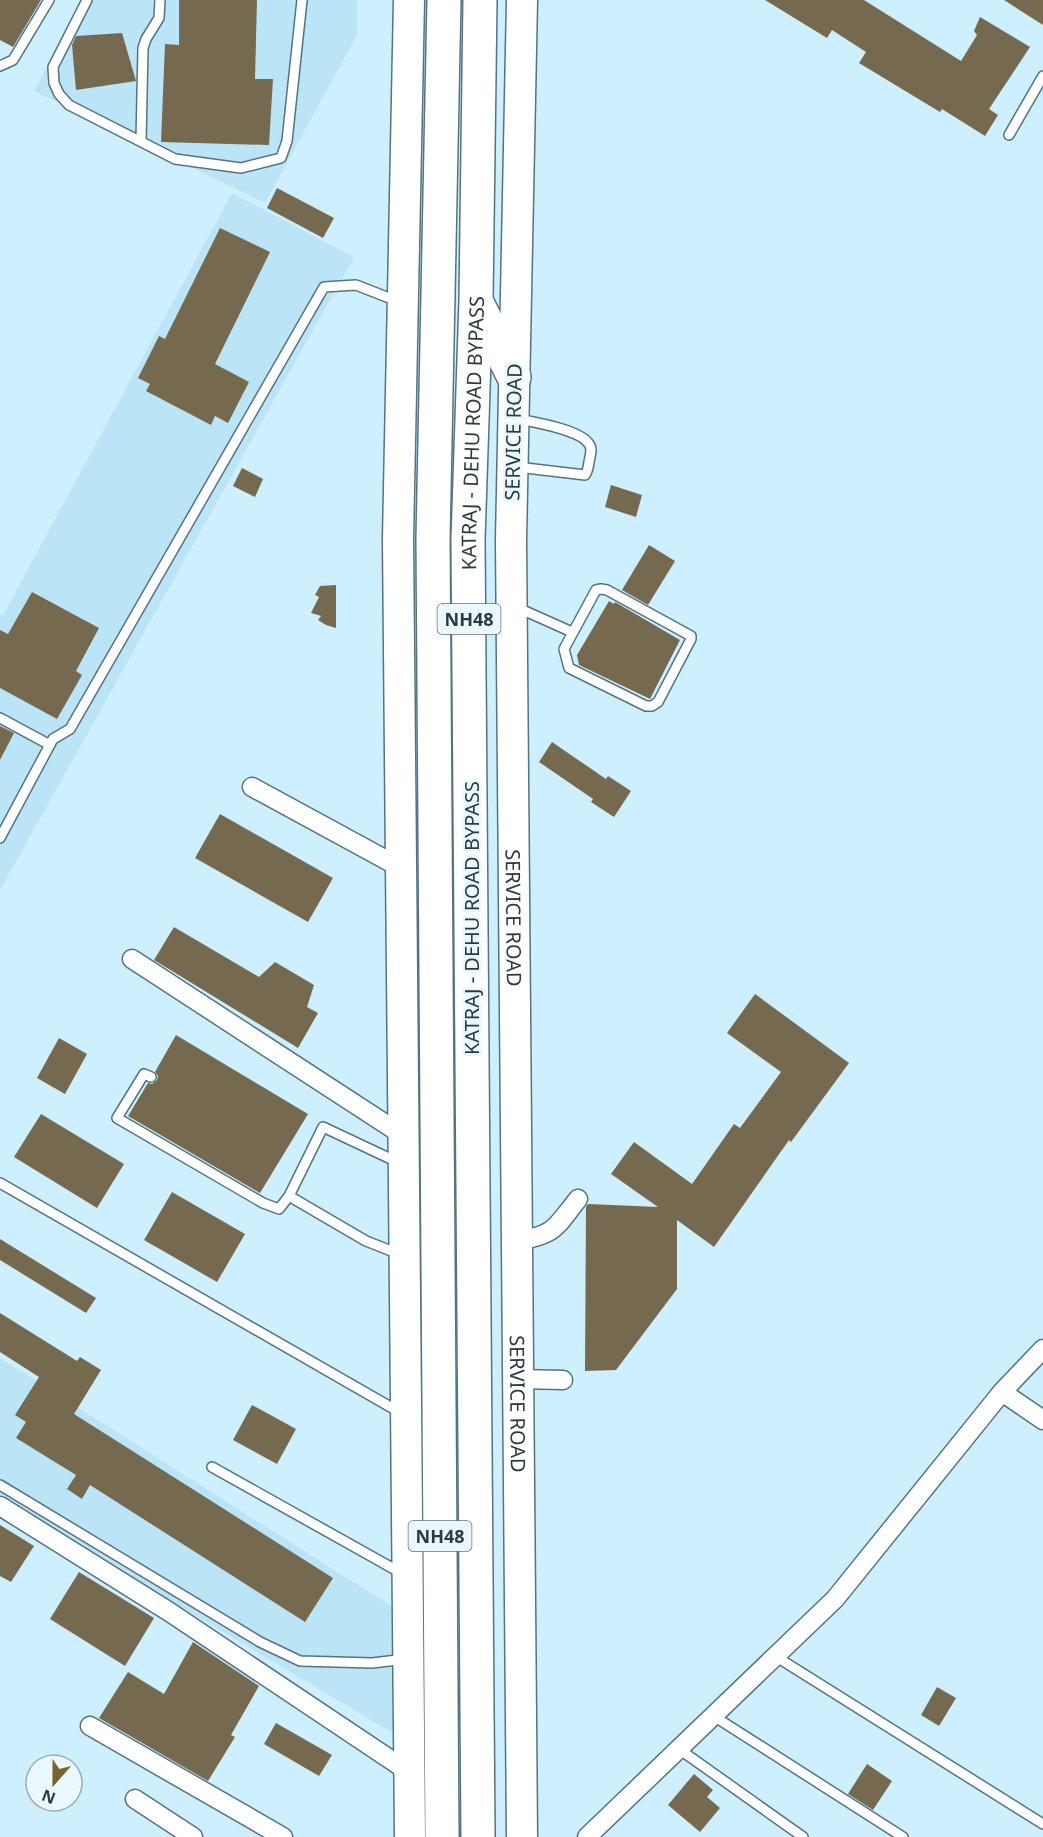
<svg xmlns="http://www.w3.org/2000/svg" width="1043" height="1837" font-family="'Noto Sans',sans-serif">
<style>
.built{fill:#bbe5f7}
.building{fill:#756a50}
.lines{fill:none;stroke-linecap:round;stroke-linejoin:round}
.lane-casing{stroke:#557380;stroke-width:12}
.street-casing{stroke:#557380;stroke-width:21}
.primary-casing{stroke:#557380;stroke-width:33}
.highway-casing{stroke:#557380;stroke-width:36}
.lane{stroke:#fff;stroke-width:9}
.street{stroke:#fff;stroke-width:18}
.primary{stroke:#fff;stroke-width:30}
.highway{stroke:#fff;stroke-width:33}
.labels{text-anchor:middle;dominant-baseline:central;stroke-width:6;stroke-linejoin:round;paint-order:stroke}
.shield{fill:#ebf9ff;stroke:#667479;stroke-width:1.5}
.shield-label{font-size:18px;font-weight:bold;fill:#2d3b40}
.street-label{font-size:20px;fill:#2d3b40;stroke:#ebf9ff}
</style>
<rect width="100%" height="100%" fill="#ceeffe"/>
<g class="built">
<polygon points="82,0 357,0 357,35 265,203 34,91"/>
<polygon points="232,193 354,257 0,890 0,614 3,615"/>
<polygon points="0,1358 394,1608 398,1736 0,1499"/>
</g>
<g class="building">
<polygon points="0,0 41,0 13,47 0,40"/>
<polygon points="179,0 257,0 255,79 273,79 269,145 161,142 165,44 179,45"/>
<polygon points="765,0 864,0 961,61 977,35 974,31 980,17 1030,47 989,109 998,115 985,136 942,109 940,112 859,63 866,52 832,30 827,38"/>
<polygon points="1004,0 1043,0 1043,25 1021,11"/>
<polygon points="122,33 136,81 76,90 72,45 76,36"/>
<polygon points="277,188 334,218 323,238 267,208"/>
<polygon points="220,228 270,252 215,364 249,382 228,423 215,416 211,425 146,391 150,384 138,378 159,336 165,339"/>
<polygon points="242,468 263,479 255,497 233,486"/>
<polygon points="611,485 642,495 636,517 605,507"/>
<polygon points="649,545 675,561 648,605 622,590"/>
<polygon points="336,585 336,628 326,625 318,620 321,616 311,613 319,597 315,595 320,586"/>
<polygon points="32,592 99,628 76,671 82,675 57,719 0,688 0,630 8,634"/>
<polygon points="609,601 614,604 615,602 680,640 650,699 579,665 577,655"/>
<polygon points="0,726 14,733 0,760"/>
<polygon points="552,742 606,779 608,776 631,791 614,817 591,802 593,799 539,762"/>
<polygon points="220,814 333,878 308,922 195,858"/>
<polygon points="174,927 259,977 275,962 314,985 307,1007 318,1013 298,1048 154,960"/>
<polygon points="755,994 849,1063 791,1142 789,1140 714,1247 677,1220 677,1289 616,1370 585,1371 586,1207 588,1204 658,1207 611,1174 634,1142 692,1184 734,1124 740,1128 781,1072 727,1033"/>
<polygon points="176,1035 308,1114 260,1193 128,1116 148,1083 152,1084 157,1080 158,1076 155,1072"/>
<polygon points="59,1038 87,1054 65,1094 37,1078"/>
<polygon points="41,1114 124,1164 97,1208 14,1157"/>
<polygon points="172,1192 245,1234 217,1282 144,1240"/>
<polygon points="0,1239 96,1298 86,1313 0,1260"/>
<polygon points="0,1313 77,1361 80,1357 101,1370 74,1414 333,1578 305,1622 90,1485 82,1499 67,1489 76,1475 16,1438 26,1422 15,1415 39,1377 0,1352"/>
<polygon points="252,1405 296,1429 277,1464 233,1440"/>
<polygon points="0,1525 34,1546 11,1582 0,1576"/>
<polygon points="79,1572 154,1618 125,1666 50,1619"/>
<polygon points="193,1642 259,1686 231,1735 235,1737 208,1781 99,1718 128,1672 164,1694"/>
<polygon points="937,1687 956,1698 939,1726 921,1715"/>
<polygon points="276,1723 332,1755 319,1776 264,1744"/>
<polygon points="867,1764 892,1781 873,1810 848,1794"/>
<polygon points="694,1774 713,1790 707,1797 720,1808 700,1832 668,1805"/>
</g>
<g class="lines">
<g class="lane-casing">
<g id="lane">
<polyline points="87,0 53,67 54,83 59,94 69,105 175,159 241,168 281,158 287,141 302,0"/>
<polyline points="0,66 13,60 49,0"/>
<polyline points="1009,135 1043,76"/>
<polyline points="141,141 143,48 146,39 159,18 160,0"/>
<path d="M517,467l68,8c3,-4 3,-7 4,-13 1,-6 4,-13 0,-18 -8,-14 -55,-22 -70,-25"/>
<polygon points="601,589 607,590 691,636 691,639 658,702 652,706 646,706 569,668 564,649 596,590"/>
<polyline points="516,607 572,632"/>
<polyline points="0,718 50,745"/>
<polyline points="0,838 53,739 70,729 324,287 356,285 397,301"/>
<polyline points="151,1077 144,1074 117,1118 263,1203 279,1209 289,1196 366,1241 399,1254"/>
<polyline points="0,1183 401,1413"/>
<polyline points="289,1196 323,1127 391,1159 398,1157"/>
<polyline points="212,1467 403,1574"/>
<polyline points="0,1485 260,1642 300,1661 372,1663 406,1659"/>
<polyline points="775,1656 1043,1824"/>
<polyline points="712,1715 903,1837"/>
<polyline points="679,1749 803,1837"/>
</g>
</g>
<g class="street-casing">
<g id="street">
<polyline points="252,787 401,868"/>
<polyline points="132,959 404,1136"/>
<path d="M517,1241c38,-6 38,-13 61,-42"/>
<polyline points="518,1379 563,1380"/>
<polyline points="1002,1392 1043,1420"/>
<polyline points="0,1506 168,1611 409,1772"/>
<polyline points="90,1726 283,1837"/>
<polyline points="135,1799 193,1837"/>
<polyline points="587,1837 835,1599 1002,1392 1043,1349"/>
</g>
</g>
<g class="primary-casing">
<g id="primary">
<polyline points="409,0 398,539 410,1837"/>
<path id="s1" d="M522,0l-11,540 11,1297"/>
</g>
</g>
<g class="highway-casing">
<g id="highway">
<polyline points="478,305 514,377"/>
<polyline points="442,1837 433,539 444,0"/>
<path id="s2" d="M478,1837l-10,-1298 8,-239 4,-300"/>
</g>
</g>
<use href="#lane" class="lane"/>
<use href="#street" class="street"/>
<use href="#primary" class="primary"/>
<use href="#highway" class="highway"/>
</g>
<g class="labels">
<g class="shield">
<rect x="437.5" y="604" width="63" height="30" rx="4.5"/>
<rect x="408.5" y="1521" width="63" height="30" rx="4.5"/>
</g>
<g class="shield-label">
<text x="469" y="619">NH48</text>
<text x="440" y="1536">NH48</text>
</g>
<g class="street-label">
<text transform="translate(513 432) rotate(-89)">SERVICE ROAD</text>
<text stroke="none"><textPath href="#s2" startOffset="1404">KATRAJ - DEHU ROAD BYPASS</textPath></text>
<text transform="translate(471 918) rotate(-90)">KATRAJ - DEHU ROAD BYPASS</text>
<text stroke="none"><textPath href="#s1" startOffset="918">SERVICE ROAD</textPath></text>
<text stroke="none"><textPath href="#s1" startOffset="1404">SERVICE ROAD</textPath></text>
</g>
</g>
<g transform="translate(54 1783) rotate(201)"><circle r="28" fill="#ebf9ff" stroke="#9fadb3" stroke-width="1.5"/>
<path d="M0-4.5L10 22L0 15L-10 22Z" fill="#786433"/>
<text y="-9" font-size="16" font-weight="bold" text-anchor="middle" fill="#2d3b40">N</text>
</g>
</svg>
